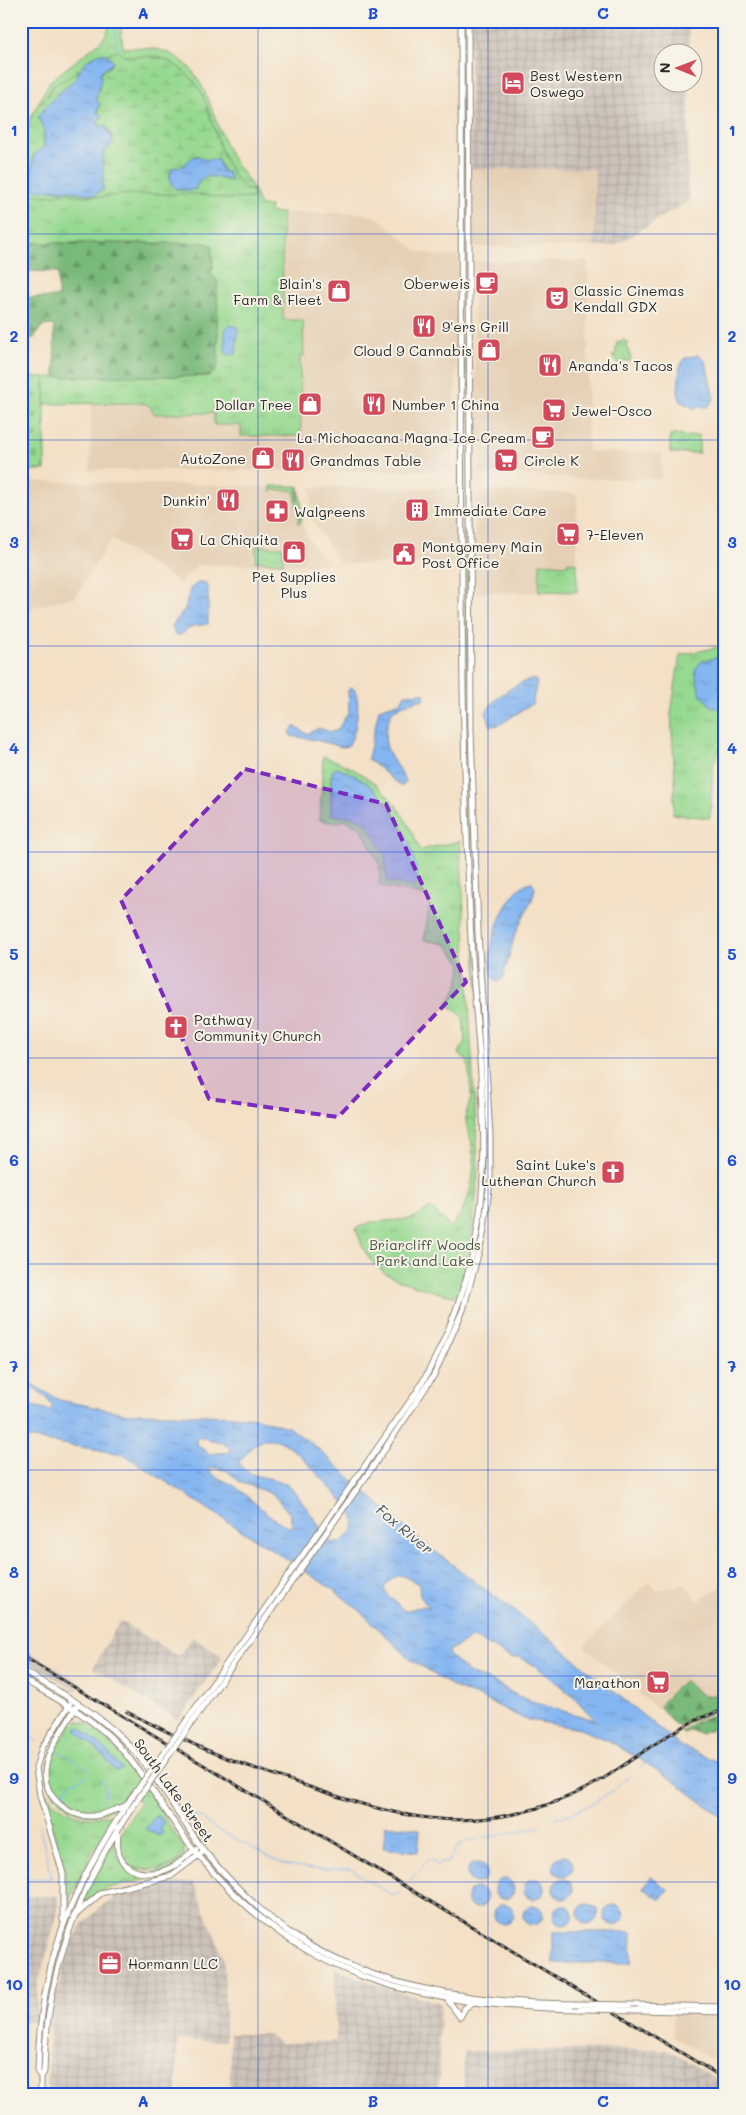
<svg xmlns="http://www.w3.org/2000/svg" width="746" height="2115" font-family="Mali,sans-serif">
<style>
.built{fill:#e5d0b5}
.industrial{fill:url(#industrial-grid)}
.railway{fill:#ccc2b9}
.grass{fill:url(#grass-tufts);stroke:#61825e}
.forest{fill:url(#forest-firs);stroke:#527252}
.wetland{fill:url(#wetland-marsh);stroke:#61825e;fill-rule:evenodd}
.cemetery{fill:url(#cemetery-stones);stroke:#61825e}
.water{fill:url(#water-ripples);stroke:#58708e;fill-rule:evenodd}
.lines{fill:none;stroke-linecap:round;stroke-linejoin:round}
.stream{stroke:#85b6f1;stroke-width:1}
.secondary-casing{stroke:#8f8678;stroke-width:7}
.primary-casing{stroke:#8f8678;stroke-width:7}
.secondary{stroke:#fff;stroke-width:5}
.primary{stroke:#fff;stroke-width:5}
.rail-casing{stroke:#2b2b2b;stroke-width:3}
.rail{stroke:#f7f3e8;stroke-width:1;stroke-dasharray:4;stroke-linecap:butt}
.secondary-bridge-casing{stroke:#8f8678;stroke-width:7;stroke-linecap:butt}
.primary-bridge-casing{stroke:#8f8678;stroke-width:7;stroke-linecap:butt}
.secondary-bridge{stroke:#fff;stroke-width:5}
.primary-bridge{stroke:#fff;stroke-width:5}
.marked{fill:#7b2cbf;fill-opacity:0.2;stroke:#7b2cbf;stroke-width:4;stroke-dasharray:10 6;stroke-linejoin:round}
.grid{fill:none;stroke:#1d4ed8;stroke-width:1;stroke-opacity:0.55}
.labels{text-anchor:middle;dominant-baseline:central;stroke-width:4;stroke-linejoin:round;paint-order:stroke}
.poi-label{font-size:14px;fill:#2b2b2b;stroke:#f7f3e8;text-anchor:start}
.park-label{font-size:14px;fill:#465644;stroke:#f7f3e8}
.street-label{font-size:14px;fill:#2b2b2b;stroke:#f7f3e8}
.water-label{font-size:15px;font-style:italic;fill:#465566;stroke:#f7f3e8}
.neatline{fill:none;stroke:#1d4ed8;stroke-width:2}
.grid-label{font-size:16px;text-anchor:middle;font-weight:bold;fill:#1d4ed8}
</style>
<defs>
<pattern id="industrial-grid" width="8" height="8" patternUnits="userSpaceOnUse" patternTransform="scale(1.25)"><rect width="8" height="8" fill="#ccc2b9"/><path d="M0 4h8M4 0v8" fill="none" stroke="#afa79f"/></pattern>
<pattern id="grass-tufts" width="24" height="20" patternUnits="userSpaceOnUse" patternTransform="scale(1.25)"><rect width="24" height="20" fill="#97d990"/><path d="M3 7l-1-3M5 7V3M7 7l1-3M15 17l-1-3M17 17v-4M19 17l1-3" fill="none" stroke="#82ba7c"/></pattern>
<pattern id="forest-firs" width="22" height="20" patternUnits="userSpaceOnUse" patternTransform="scale(1.25)"><rect width="22" height="20" fill="#79b97a"/><path d="M5 1l3.5 6h-7zM16 11l3.5 6h-7z" fill="#639764"/></pattern>
<pattern id="wetland-marsh" width="20" height="14" patternUnits="userSpaceOnUse" patternTransform="scale(1.25)"><rect width="20" height="14" fill="#97d990"/><path d="M1 5h8M5 5V1M11 12h8M15 12V8" fill="none" stroke="#82ba7c"/></pattern>
<pattern id="cemetery-stones" width="16" height="16" patternUnits="userSpaceOnUse" patternTransform="scale(1.25)"><rect width="16" height="16" fill="#97d990"/><path d="M2 7V4a2 2 0 0 1 4 0v3zM10 15v-3a2 2 0 0 1 4 0v3z" fill="#82ba7c"/></pattern>
<pattern id="water-ripples" width="26" height="14" patternUnits="userSpaceOnUse" patternTransform="scale(1.25)"><rect width="26" height="14" fill="#85b6f1"/><path d="M2 4q2-2 4 0t4 0M15 11q2-2 4 0t4 0" fill="none" stroke="#6d94c3"/></pattern>
</defs>
<rect width="100%" height="100%" fill="#f7f3e8"/>
<filter id="ink" filterUnits="userSpaceOnUse"><feTurbulence type="fractalNoise" baseFrequency=".02" numOctaves="2"/><feDisplacementMap in="SourceGraphic" scale="10" xChannelSelector="R" yChannelSelector="G"/><feConvolveMatrix kernelMatrix="1 2 1 2 8 2 1 2 1" color-interpolation-filters="sRGB"/></filter>
<filter id="wash" filterUnits="userSpaceOnUse"><feTurbulence type="fractalNoise" baseFrequency=".0096" numOctaves="4" result="noise"/><feDisplacementMap in="SourceGraphic" scale="20" xChannelSelector="R" yChannelSelector="G"/><feGaussianBlur stdDeviation="1.12" result="paint"/><feColorMatrix in="noise" values="0 0 0 0 0 0 0 0 0 0 0 0 0 0 0 0 0 1.4 0 .05"/><feComposite in="paint" operator="in"/></filter>
<g filter="url(#wash)">
<rect width="100%" height="100%" fill="#f3e0c6"/>
<g class="built">
<polygon points="595,168 595,247 470,247 470,169"/>
<polygon points="282,213 359,213 377,217 417,251 441,256 459,256 453,471 90,470 91,403 143,403 155,414 215,413 241,425 242,436 300,355 304,355 303,320 283,320"/>
<polygon points="477,261 588,261 588,452 662,453 661,479 593,479 477,473 473,265"/>
<polygon points="21,481 297,487 301,520 309,539 326,564 197,565 180,583 111,539 75,597 21,610"/>
<polygon points="310,487 455,489 457,497 457,564 341,564 318,530 313,519"/>
<polygon points="480,491 572,493 577,496 577,592 475,593 475,494"/>
<polygon points="649,1582 657,1591 686,1584 698,1601 725,1584 725,1697 701,1699 684,1682 657,1709 584,1646"/>
<polygon points="673,2013 725,2015 725,2067 673,2036"/>
</g>
<g class="industrial">
<polygon points="470,21 689,21 689,52 664,52 664,82 689,83 688,188 690,200 616,245 595,247 595,169 470,169"/>
<polygon points="120,1621 178,1656 193,1637 223,1657 178,1720 93,1668"/>
<polygon points="193,1882 224,1959 225,2041 177,2040 177,2094 47,2094 50,2028 57,1989 68,1952 80,1927 100,1908 128,1888"/>
<polygon points="21,1896 58,1896 58,1911 39,1981 36,2022 21,2022"/>
<polygon points="335,1969 386,1988 440,2003 439,2094 230,2094 230,2034 267,2034 280,2043 336,2041"/>
<polygon points="667,2049 725,2084 725,2094 464,2094 464,2051"/>
</g>
<polygon class="railway" points="21,1647 34,1655 82,1684 76,1691 21,1658"/>
<g class="grass">
<path d="M111,21h9l3,27c79,-7 80,47 105,102 6,13 16,23 23,35 4,6 6,15 9,21h10v7h12l1,107h20l1,36h-4l1,80h-60v-11h-27v-12l-59,1 -6,-8 -6,-3 -98,1v-27l163,-1 9,-9 1,-4 -1,-82 -8,-10 1,-27 -189,-1v-109l5,1 4,-16 20,-38 50,-39 6,-7z"/>
<polygon points="464,309 467,421 463,387"/>
<polygon points="624,340 628,342 629,344 626,345 631,358 629,362 627,360 618,364 612,356 615,356 617,342"/>
<polygon points="682,434 682,437 699,435 699,453 670,453 670,436"/>
<polygon points="271,486 297,486 298,501 299,486 303,518 300,516 302,521 299,523 297,522 299,520 295,493 292,490 272,490 271,492"/>
<polygon points="464,532 468,568 468,714 472,868 488,1153 486,1199 478,1249 485,1188 486,1149 469,832"/>
<polygon points="256,546 283,547 283,563 254,561 256,559"/>
<polygon points="568,562 577,563 577,592 539,591 540,563 568,565"/>
<polygon points="725,646 725,734 713,767 710,818 673,814 675,779 671,714 680,655"/>
<path d="M323,756c50,17 78,45 97,94l40,-9 18,324c-2,44 -7,84 -19,126l-5,5c-11,-1 -23,-6 -34,-9 -36,-10 -53,-20 -64,-59l15,-6 40,-3 20,-11 20,19c19,-21 26,-54 21,-82 -1,-9 -6,-17 -6,-26 -1,-8 4,-14 5,-22 0,-11 -2,-23 -3,-35l-9,-8 6,-14 -2,-23 -16,-13 10,-15 5,-25 -16,-20 -22,-4 7,-43 -52,-11 1,-20 -18,-37 -16,-9 -12,3 -14,-3z"/>
<path d="M79,1721c32,3 87,100 105,127v7c-5,4 -10,9 -16,11 -21,9 -50,3 -48,-25 1,-13 13,-26 20,-37l-9,-13c-8,10 -16,18 -30,22 -27,7 -57,-16 -53,-45 2,-10 8,-19 13,-28 5,-8 8,-15 18,-19z"/>
<path d="M45,1792c18,24 45,32 72,19l-27,45 -24,50 -1,-35 -23,-78z"/>
<polygon points="115,1838 115,1847 120,1861 149,1875 190,1856 192,1859 170,1874 108,1888 83,1903 97,1870"/>
</g>
<g class="forest">
<polygon points="21,243 207,243 212,245 213,269 209,272 217,281 218,363 216,371 208,376 55,377 54,325 42,326 34,338 21,339 21,298 58,297 58,272 21,271"/>
<path d="M684,1680l19,16 22,-2v14c-12,3 -41,18 -50,17l-15,-18 2,-5z"/>
<polygon points="725,1712 724,1725 701,1734 690,1730 684,1733 681,1731 695,1722"/>
</g>
<path class="wetland" d="M117,50c4,2 5,5 10,6 16,2 30,-3 45,7 11,7 23,17 29,29 13,25 21,86 49,99l2,-3 1,10 -27,1 -30,-5h-69l-26,3 -37,-3 -20,2 -16,-3 -4,-33 2,-25 4,-16 8,-15 10,-8 6,-12 11,-4 12,-10h2l-5,11 -17,14 -16,19 -1,6 4,11v16l-11,9 1,9 -4,17 3,6 42,4 28,-35 10,-20 -7,-10 -9,-3 2,-17 -3,-8 4,-26 12,-8 -4,-10h-3zM196,156l10,4h12l5,11 8,7 -3,2 -19,-4 -9,3c-8,11 -9,12 -23,11l-7,-15 4,-7 12,-3z"/>
<polygon class="cemetery" points="21,376 45,377 45,470 21,470"/>
<g class="water">
<path d="M101,53l9,3 3,7 -13,9 1,7 -5,20 4,5 -3,8 5,3 -5,9 9,3 7,13 -2,6 -8,8v36l-9,5 -29,-5h-29l-8,-11 4,-6 2,-19 10,-7v-16l-6,-15c7,-7 12,-15 21,-23 4,-4 11,-8 15,-13 12,-16 6,-18 27,-27z"/>
<path d="M197,156l9,4 11,-1 6,12 5,2 3,7c-18,-1 -25,-12 -36,9l-7,2 -14,-3 -5,-8 3,-12 11,-2 10,-9z"/>
<polygon points="229,325 238,327 236,354 227,355 225,353 225,331"/>
<polygon points="699,355 706,362 714,399 709,406 694,408 681,402 678,392 680,366 685,358"/>
<polygon points="199,582 206,583 208,587 208,624 193,626 180,635 175,635 172,626 185,609 190,589"/>
<polygon points="725,656 725,707 713,708 700,694 695,670 702,661"/>
<path d="M535,679l2,3 -5,22 -33,21 -8,1 -5,-13c6,-15 33,-32 49,-34z"/>
<path d="M352,687c11,9 4,48 -4,59l-6,1 -26,-7 -25,-4 -1,-3 4,-7 13,8 12,-6 11,4 7,-1 12,-20 -1,-21z"/>
<path d="M424,693v6l-16,4 -16,8c-14,34 -4,41 14,70l-4,6 -34,-28 11,-50 22,-7 4,-8z"/>
<path d="M336,768c49,14 78,67 82,114l-2,4 -4,1 -25,-6 -2,-26 -17,-31 -15,-8h-17l-5,-2v-38l2,-6z"/>
<path d="M532,882l3,6 -3,12 -17,34 -12,44 -6,4c-21,-17 9,-98 35,-100z"/>
<path d="M21,1378l38,22 70,14 14,-1 89,3 25,2 31,9 27,19 98,89 120,90 146,120 46,20v55l-58,-44 -59,-36 -28,-11 -56,-10 -40,-20 -30,-12 -43,-27 -53,-51 -24,-19 -211,-136 -102,-17v-34l28,7 4,-3 -6,-9zM198,1437l23,5 10,7v3l-21,2 -12,-8 -2,-6zM264,1439c6,0 13,0 18,3 16,7 61,59 72,75 3,15 -5,17 -14,26l-10,-1c-12,-15 -31,-51 -46,-59 -13,-7 -39,-4 -45,-21l14,-16zM209,1467l17,3 14,12 33,12 17,20 3,14c-13,-1 -45,-31 -57,-41 -10,-7 -24,-8 -27,-20zM401,1575l18,9 1,12 9,12 -5,-2 -20,5c-7,-8 -14,-13 -20,-21 2,-8 9,-13 17,-15zM473,1637l38,21 9,-1 17,10 36,29 22,24 -60,-17 -19,-8 -20,-12 -27,-10 -20,-18v-4z"/>
<polygon points="80,1727 107,1751 122,1769 116,1771 97,1749 75,1730"/>
<polygon points="156,1816 159,1816 164,1824 161,1828 162,1834 159,1836 145,1829"/>
<polygon points="386,1825 420,1829 418,1852 383,1848"/>
<circle cx="563" cy="1866" r="10"/>
<circle cx="477" cy="1873" r="10"/>
<polygon points="651,1877 668,1889 660,1900 643,1888"/>
<circle cx="534" cy="1889" r="10"/>
<circle cx="563" cy="1889" r="10"/>
<circle cx="504" cy="1889" r="10"/>
<circle cx="477" cy="1898" r="10"/>
<circle cx="588" cy="1914" r="10"/>
<circle cx="504" cy="1914" r="10"/>
<circle cx="563" cy="1915" r="10"/>
<circle cx="533" cy="1915" r="10"/>
<circle cx="614" cy="1915" r="10"/>
<polygon points="553,1932 632,1932 631,1963 553,1963"/>
</g>
<g class="lines">
<g class="stream">
<polyline points="115,21 117,50"/>
<polyline points="21,1733 37,1741"/>
<polyline points="59,1752 92,1771"/>
<polyline points="639,1769 646,1763"/>
<polyline points="102,1779 107,1792"/>
<polyline points="59,1792 66,1789"/>
<polyline points="62,1794 71,1783 87,1776"/>
<polyline points="105,1796 105,1791"/>
<polyline points="64,1797 66,1792"/>
<polyline points="103,1797 105,1789"/>
<polyline points="66,1798 66,1789"/>
<polyline points="187,1814 194,1815"/>
<polyline points="188,1816 192,1816"/>
<polyline points="189,1818 201,1817 211,1826 283,1864 313,1869 350,1869 392,1895 402,1893"/>
<path d="M555,1819c28,-9 53,-22 74,-43"/>
<polyline points="192,1821 195,1816"/>
<polyline points="21,1879 52,1878 39,1826"/>
<polyline points="410,1880 427,1860 433,1860 437,1866 441,1862 448,1862 458,1846 467,1841 539,1827"/>
</g>
</g>
</g>
<g filter="url(#ink)">
<g class="lines">
<g class="secondary-casing">
<g id="secondary">
<path d="M204,1851c28,33 59,65 95,88 80,51 181,64 274,65"/>
<path d="M199,1856c106,128 223,149 381,153"/>
<polyline points="448,2000 460,2017 465,2008 472,2003"/>
<polyline points="630,2005 725,2007"/>
<polyline points="638,2010 725,2012"/>
</g>
</g>
<g class="primary-casing">
<g id="primary">
<path d="M21,1670c42,23 84,47 115,83 26,30 45,67 68,98l-33,25 -70,17 -28,24"/>
<path d="M21,1678c34,20 70,38 97,67 31,34 51,76 81,111"/>
<path d="M76,1707c-10,18 -26,38 -30,58 -6,28 19,53 47,51 12,-1 22,-7 33,-10"/>
<path d="M190,1716l228,-326c35,-60 58,-126 64,-196 6,-78 -5,-158 -10,-236 -5,-90 -7,-180 -9,-270 -3,-222 -1,-445 -2,-667"/>
<polyline points="195,1718 372,1468 434,1375 463,1310 483,1236 490,1181 490,1137 478,932 471,729 468,21"/>
<path d="M117,1828c2,9 -1,18 2,27 10,24 40,21 58,9 7,-5 12,-11 19,-15"/>
<polyline points="63,1920 63,1874 40,1795 36,1768 42,1748 70,1704"/>
<path d="M41,2077l3,-5c2,-100 35,-189 92,-270"/>
<path d="M41,2094v-17l-3,-5c1,-108 34,-187 94,-275"/>
</g>
</g>
<use href="#secondary" class="secondary"/>
<use href="#primary" class="primary"/>
<g class="rail-casing">
<g id="rail">
<polyline points="21,1655 725,2079"/>
<path d="M127,1712c27,13 54,27 82,39 28,12 57,21 86,31 97,34 174,58 275,14 55,-23 97,-72 155,-86"/>
</g>
</g>
<use href="#rail" class="rail"/>
<g class="secondary-bridge-casing">
<g id="secondary-bridge">
<polyline points="573,2004 630,2005"/>
<polyline points="580,2009 638,2010"/>
</g>
</g>
<g class="primary-bridge-casing">
<g id="primary-bridge">
<polyline points="132,1797 190,1716"/>
<polyline points="136,1802 195,1718"/>
</g>
</g>
<use href="#secondary-bridge" class="secondary-bridge"/>
<use href="#primary-bridge" class="primary-bridge"/>
</g>
</g>
<path class="marked" d="M245,769l141,35 80,178 -128,135 -129,-18 -88,-199z"/>
<path class="grid" d="M258,21v2073M488,21v2073M21,234h704M21,440h704M21,646h704M21,852h704M21,1058h704M21,1264h704M21,1470h704M21,1676h704M21,1882h704"/>
<defs>
<g id="hotel-square" transform="scale(1.25)"><rect x="-9" y="-9" width="18" height="18" rx="4" fill="#d1495b" stroke="#f7f3e8"/><path d="M-6-4.5h1.5V1H6V5H4.5V3h-9V5H-6ZM-4 0a1.8 1.8 0 1 1 3.6 0ZM.5 0V-2.5h3Q6-2.5 6 0Z" fill="#fff"/></g>
<g id="cafe-square" transform="scale(1.25)"><rect x="-9" y="-9" width="18" height="18" rx="4" fill="#d1495b" stroke="#f7f3e8"/><path d="M-5.5-4.5H6V0H3Q3 3.5 0 3.5H-2.5Q-5.5 3.5-5.5 0ZM3-3.2v2h1.7v-2ZM-6 4.5H4V6H-6Z" fill="#fff"/></g>
<g id="shop-square" transform="scale(1.25)"><rect x="-9" y="-9" width="18" height="18" rx="4" fill="#d1495b" stroke="#f7f3e8"/><path d="M-5-2.5h2.3a2.7 3.5 0 0 1 5.4 0H5L5.5 6h-11ZM-1.5-2.5h3a1.5 2.3 0 0 0-3 0Z" fill="#fff"/></g>
<g id="theatre-square" transform="scale(1.25)"><rect x="-9" y="-9" width="18" height="18" rx="4" fill="#d1495b" stroke="#f7f3e8"/><path d="M-5-5.5Q0-4 5-5.5V0Q5 5 0 6Q-5 5-5 0ZM-3.3-2.5H-1v1.5H-3.3ZM1-2.5H3.3v1.5H1ZM-2.8 1Q0 5.5 2.8 1Z" fill="#fff"/></g>
<g id="restaurant-square" transform="scale(1.25)"><rect x="-9" y="-9" width="18" height="18" rx="4" fill="#d1495b" stroke="#f7f3e8"/><path d="M-5-6h1v4h1v-4h1v4h1v-4h1v5L-1.5 .5V6h-2V.5L-5-1ZM5-6V6H3V1.5H1.5Q1.5-4 5-6Z" fill="#fff"/></g>
<g id="supermarket-square" transform="scale(1.25)"><rect x="-9" y="-9" width="18" height="18" rx="4" fill="#d1495b" stroke="#f7f3e8"/><path d="M-6-5.5h2.5l.6 2H6L4.5 2H-2.5L-4.4-4H-6ZM-1.5 3.2a1.3 1.3 0 1 0 .1 0ZM3 3.2a1.3 1.3 0 1 0 .1 0Z" fill="#fff"/></g>
<g id="building-square" transform="scale(1.25)"><rect x="-9" y="-9" width="18" height="18" rx="4" fill="#d1495b" stroke="#f7f3e8"/><path d="M-4-6H4V6H1V3H-1V6H-4ZM-2.5-4.3h1.7v1.8h-1.7ZM.8-4.3h1.7v1.8H.8ZM-2.5-1h1.7V.8h-1.7ZM.8-1h1.7V.8H.8Z" fill="#fff"/></g>
<g id="pharmacy-square" transform="scale(1.25)"><rect x="-9" y="-9" width="18" height="18" rx="4" fill="#d1495b" stroke="#f7f3e8"/><path d="M-2-6h4v4h4v4h-4v4h-4v-4h-4v-4h4Z" fill="#fff"/></g>
<g id="civic-square" transform="scale(1.25)"><rect x="-9" y="-9" width="18" height="18" rx="4" fill="#d1495b" stroke="#f7f3e8"/><path d="M-.6-6.5H3V-4.5H.6V-3L4-1V1h2V6H-6V1h2V-1L-.6-3ZM-1.2 2.5V6h2.4V2.5Z" fill="#fff"/></g>
<g id="church-square" transform="scale(1.25)"><rect x="-9" y="-9" width="18" height="18" rx="4" fill="#d1495b" stroke="#f7f3e8"/><path d="M-1.2-6h2.4v3.5h3.3v2.4h-3.3V6h-2.4V-.1h-3.3v-2.4h3.3Z" fill="#fff"/></g>
<g id="office-square" transform="scale(1.25)"><rect x="-9" y="-9" width="18" height="18" rx="4" fill="#d1495b" stroke="#f7f3e8"/><path d="M-6-3h4V-5.5h4V-3h4V5H-6ZM-1-4.5V-3h2v-1.5ZM-6 0V1H6V0Z" fill="#fff"/></g>
</defs>
<g fill-rule="evenodd">
<use href="#hotel-square" x="513" y="83"/>
<use href="#cafe-square" x="487" y="283"/>
<use href="#shop-square" x="339" y="291"/>
<use href="#theatre-square" x="557" y="298"/>
<use href="#restaurant-square" x="424" y="326"/>
<use href="#shop-square" x="489" y="350"/>
<use href="#restaurant-square" x="550" y="365"/>
<use href="#shop-square" x="310" y="404"/>
<use href="#restaurant-square" x="374" y="404"/>
<use href="#supermarket-square" x="554" y="410"/>
<use href="#cafe-square" x="543" y="437"/>
<use href="#shop-square" x="263" y="458"/>
<use href="#restaurant-square" x="293" y="460"/>
<use href="#supermarket-square" x="506" y="460"/>
<use href="#restaurant-square" x="228" y="500"/>
<use href="#building-square" x="417" y="510"/>
<use href="#pharmacy-square" x="277" y="511"/>
<use href="#supermarket-square" x="568" y="534"/>
<use href="#supermarket-square" x="182" y="539"/>
<use href="#shop-square" x="294" y="552"/>
<use href="#civic-square" x="404" y="554"/>
<use href="#church-square" x="176" y="1027"/>
<use href="#church-square" x="613" y="1172"/>
<use href="#supermarket-square" x="658" y="1682"/>
<use href="#office-square" x="110" y="1963"/>
</g>
<g class="labels">
<g class="poi-label">
<text x="530" y="75">Best Western<tspan x="530" dy="16">Oswego</tspan></text>
<text x="322" y="283" text-anchor="end">Blain's<tspan x="322" dy="16">Farm &amp; Fleet</tspan></text>
<text x="470" y="283" text-anchor="end">Oberweis</text>
<text x="574" y="290">Classic Cinemas<tspan x="574" dy="16">Kendall GDX</tspan></text>
<text x="442" y="326">9'ers Grill</text>
<text x="472" y="350" text-anchor="end">Cloud 9 Cannabis</text>
<text x="568" y="365">Aranda's Tacos</text>
<text x="292" y="404" text-anchor="end">Dollar Tree</text>
<text x="392" y="404">Number 1 China</text>
<text x="572" y="410">Jewel-Osco</text>
<text x="526" y="437" text-anchor="end">La Michoacana Magna Ice Cream</text>
<text x="246" y="458" text-anchor="end">AutoZone</text>
<text x="310" y="460">Grandmas Table</text>
<text x="524" y="460">Circle K</text>
<text x="210" y="500" text-anchor="end">Dunkin'</text>
<text x="434" y="510">Immediate Care</text>
<text x="294" y="511">Walgreens</text>
<text x="586" y="534">7-Eleven</text>
<text x="200" y="539">La Chiquita</text>
<text x="422" y="546">Montgomery Main<tspan x="422" dy="16">Post Office</tspan></text>
<text x="294" y="576" text-anchor="middle">Pet Supplies<tspan x="294" dy="16">Plus</tspan></text>
<text x="194" y="1019">Pathway<tspan x="194" dy="16">Community Church</tspan></text>
<text x="596" y="1164" text-anchor="end">Saint Luke's<tspan x="596" dy="16">Lutheran Church</tspan></text>
<text x="640" y="1682" text-anchor="end">Marathon</text>
<text x="128" y="1963">Hormann LLC</text>
</g>
<g class="park-label">
<text x="425" y="1244">Briarcliff Woods<tspan x="425" dy="16">Park and Lake</tspan></text>
</g>
<g class="street-label">
<text transform="translate(174 1790) rotate(54)">South Lake Street</text>
</g>
<g class="water-label">
<text transform="translate(405 1529) rotate(40)">Fox River</text>
</g>
</g>
<rect width="746" height="2115" fill="none" stroke="#f7f3e8" stroke-width="55"/>
<g transform="translate(678 68) rotate(271)"><circle r="24" fill="#f7f3e8" stroke="#a5a39c"/>
<path d="M0-4L9 19L0 12L-9 19Z" fill="#d1495b"/>
<text y="-8" font-size="14" font-weight="bold" text-anchor="middle" fill="#2b2b2b">N</text>
</g>
<rect x="28" y="28" width="690" height="2060" class="neatline"/>
<g class="grid-label">
<text x="143" y="19">A</text>
<text x="373" y="19">B</text>
<text x="603" y="19">C</text>
<text x="14" y="136">1</text>
<text x="732" y="136">1</text>
<text x="14" y="342">2</text>
<text x="732" y="342">2</text>
<text x="14" y="548">3</text>
<text x="732" y="548">3</text>
<text x="14" y="754">4</text>
<text x="732" y="754">4</text>
<text x="14" y="960">5</text>
<text x="732" y="960">5</text>
<text x="14" y="1166">6</text>
<text x="732" y="1166">6</text>
<text x="14" y="1372">7</text>
<text x="732" y="1372">7</text>
<text x="14" y="1578">8</text>
<text x="732" y="1578">8</text>
<text x="14" y="1784">9</text>
<text x="732" y="1784">9</text>
<text x="14" y="1990">10</text>
<text x="732" y="1990">10</text>
<text x="143" y="2107">A</text>
<text x="373" y="2107">B</text>
<text x="603" y="2107">C</text>
</g>
</svg>
